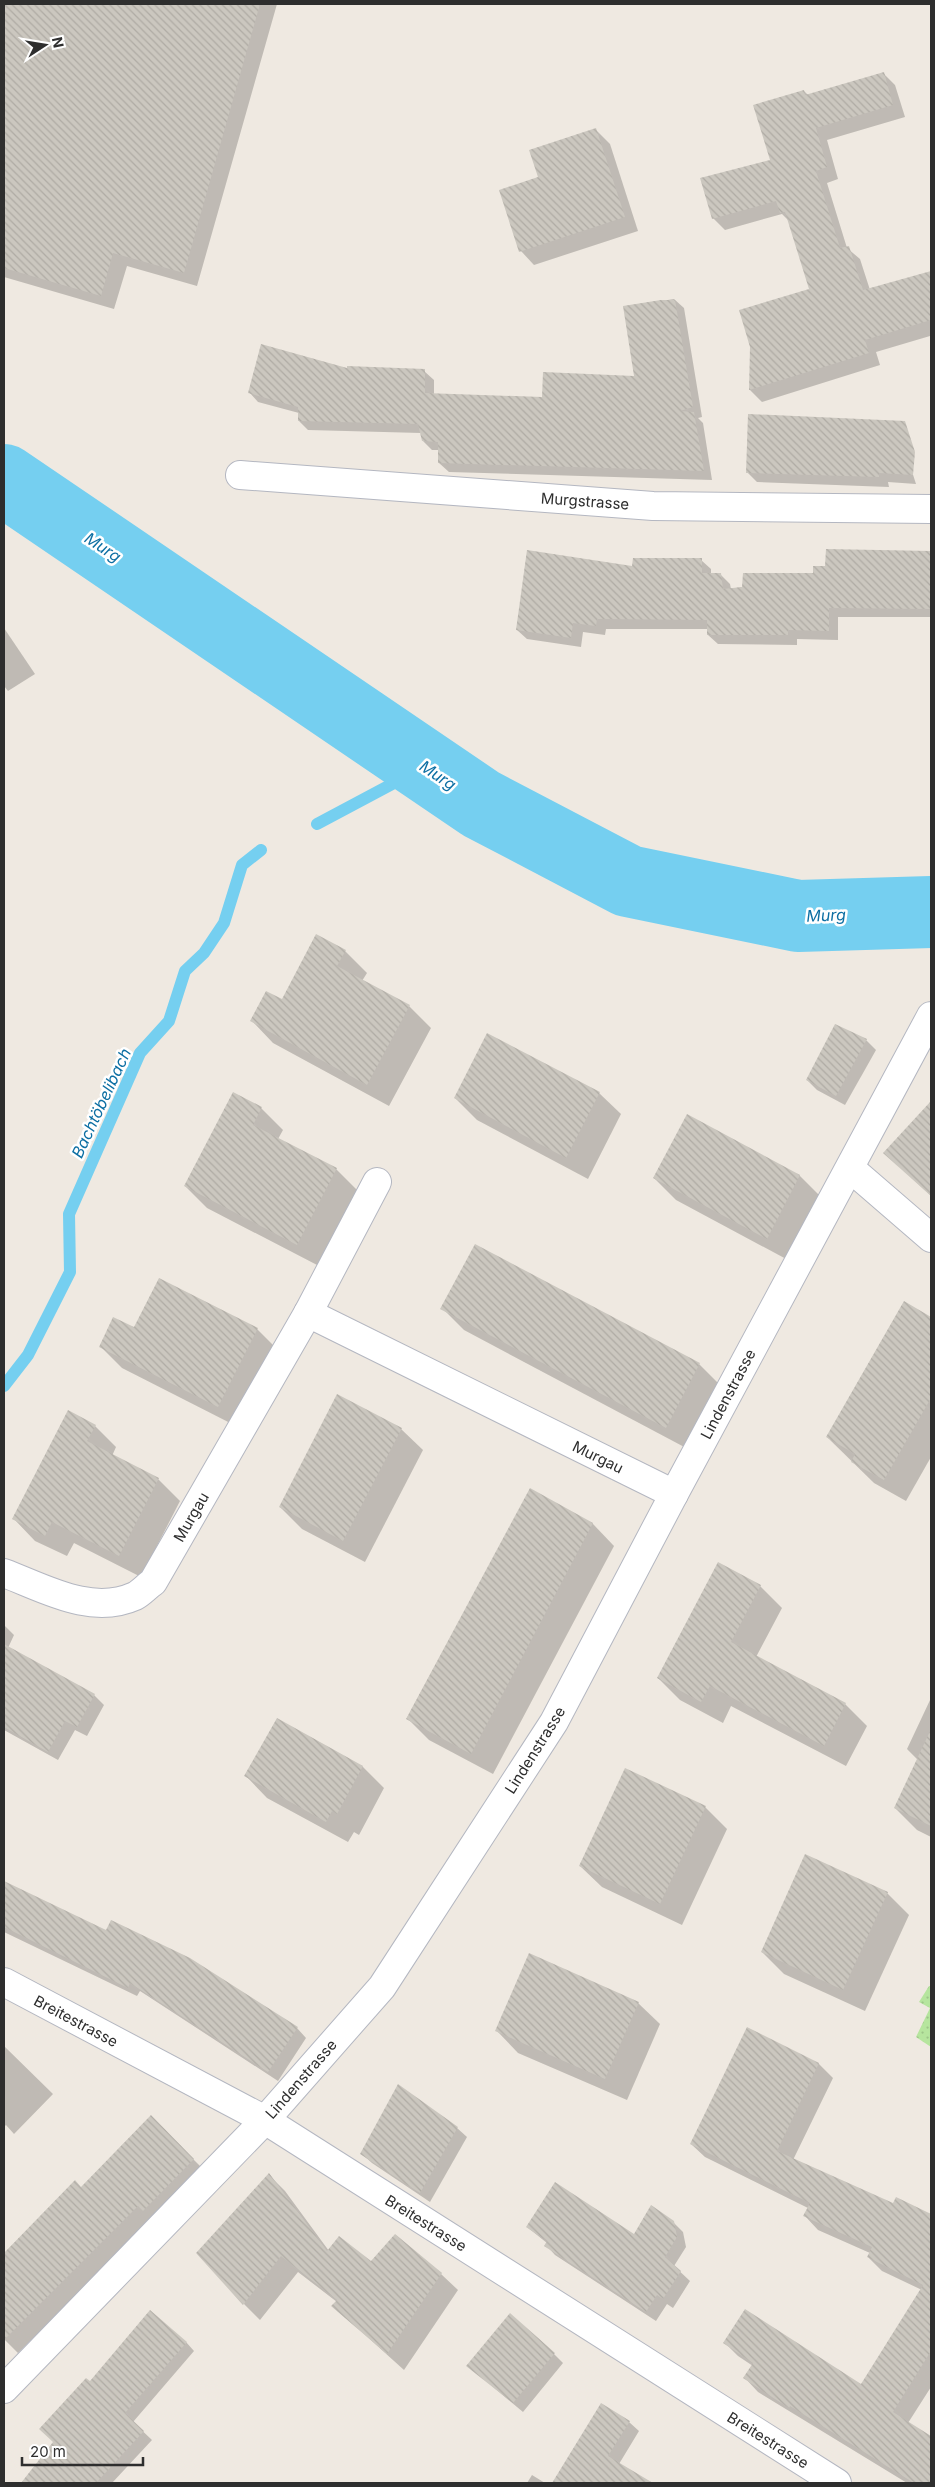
<svg xmlns="http://www.w3.org/2000/svg" width="935" height="2487" font-family="Inter,sans-serif">
<style>
.park{fill:url(#park-dots)}
.shadow{fill:#0003}
.lines{fill:none;stroke-linecap:round;stroke-linejoin:round}
.stream{stroke:#75cff0;stroke-width:12}
.river{stroke:#75cff0;stroke-width:72}
.building{fill:url(#building-back-hatch)}
.minor-casing{stroke:#b4b7c1;stroke-width:30}
.minor{stroke:#fff;stroke-width:28}
.labels{text-anchor:middle;dominant-baseline:central;stroke-width:5;stroke-linejoin:round;paint-order:stroke}
.street-label{font-size:15px;fill:#2e2e2e;stroke:#fff}
.water-label{font-size:16px;font-style:italic;fill:#0d6fa3;stroke:#fff}
</style>
<defs>
<pattern id="park-dots" width="8" height="8" patternUnits="userSpaceOnUse" patternTransform="scale(1.25)"><rect width="8" height="8" fill="#b6e59e"/><path d="M2 2h.1M6 6h.1" fill="none" stroke="#9dc588" stroke-width="1.8" stroke-linecap="round"/></pattern>
<pattern id="building-back-hatch" width="6" height="6" patternUnits="userSpaceOnUse" patternTransform="scale(1.25)"><rect width="6" height="6" fill="#cbc7bf"/><path d="M-1 5l2 2M0 0l6 6M5-1l2 2" fill="none" stroke="#afaba4"/></pattern>
</defs>
<rect width="100%" height="100%" fill="#efe9e1"/>
<polygon class="park" points="929,1986 931,1986 931,2047 916,2037 930,2008 919,2002"/>
<g class="shadow">
<polygon points="4,4 277,4 197,286 127,266 114,309 4,277"/>
<polygon points="883,73 895,85 905,117 827,140 838,179 827,183 847,248 860,259 870,290 931,272 931,340 930,336 876,352 880,365 762,402 750,390 751,347 810,290 790,222 782,214 725,230 713,218 772,161 804,91 808,95"/>
<polygon points="596,130 610,144 638,231 534,265 521,251"/>
<polygon points="674,299 684,308 702,417 698,418 703,423 712,480 449,472 439,463 439,450 432,450 423,441 421,433 308,430 299,421 299,413 258,402 249,392 348,369 424,371 434,380 434,395 543,398 636,377 624,307"/>
<polygon points="899,431 916,484 888,482 889,487 757,482 747,472"/>
<polygon points="930,552 931,617 838,617 838,640 797,639 797,645 718,644 708,635 708,629 606,629 605,635 583,632 581,647 527,639 517,630 634,567 701,560 711,569 711,574 720,574 730,584 731,589 814,574 826,567"/>
<polygon points="4,628 35,674 8,691 4,686"/>
<polygon points="345,951 367,973 362,981 409,1006 431,1028 389,1106 273,1043 252,1021 282,1000"/>
<polygon points="866,1040 876,1050 845,1105 817,1090 807,1080"/>
<polygon points="599,1093 621,1114 588,1179 477,1120 455,1098"/>
<polygon points="931,1103 931,1196 885,1153"/>
<polygon points="261,1108 283,1130 278,1139 336,1169 358,1191 319,1266 207,1208 185,1186"/>
<polygon points="687,1116 800,1176 821,1197 788,1260 676,1200 654,1178"/>
<polygon points="904,1302 931,1318 931,1457 906,1501 874,1483 827,1437"/>
<polygon points="442,1308 699,1364 721,1386 688,1449 464,1330"/>
<polygon points="135,1329 257,1329 279,1351 240,1428 122,1368 100,1346"/>
<polygon points="95,1426 116,1447 112,1456 158,1479 180,1501 141,1577 74,1543 67,1556 35,1541 14,1519"/>
<polygon points="401,1429 423,1450 365,1562 302,1529 280,1507"/>
<polygon points="530,1490 593,1524 614,1546 493,1774 429,1740 407,1718"/>
<polygon points="760,1586 782,1608 756,1657 845,1704 867,1726 846,1766 731,1706 723,1723 680,1700 658,1678"/>
<polygon points="4,1625 14,1635 8,1648 94,1695 104,1705 87,1736 75,1730 58,1760 4,1730"/>
<polygon points="931,1698 931,1837 917,1830 895,1808 918,1760 907,1749"/>
<polygon points="277,1719 363,1767 384,1788 359,1835 354,1832 348,1842 267,1798 246,1776"/>
<polygon points="705,1807 727,1829 682,1925 602,1887 580,1866"/>
<polygon points="806,1856 887,1893 909,1915 865,2011 784,1974 762,1952"/>
<polygon points="4,1883 297,2028 306,2038 278,2081 140,1991 137,1996 4,1932"/>
<polygon points="638,2003 660,2024 627,2100 518,2053 497,2031"/>
<polygon points="748,2029 819,2064 833,2078 793,2160 893,2205 896,2199 931,2216 931,2387 908,2423 931,2438 931,2483 907,2483 758,2392 745,2378 753,2366 738,2356 725,2343 862,2386 922,2290 882,2271 868,2257 870,2253 818,2230 805,2216 808,2208 705,2157 691,2144"/>
<polygon points="4,2046 53,2094 14,2134 6,2125 4,2127"/>
<polygon points="151,2117 207,2173 153,2219 18,2353 4,2339 4,2255 75,2182 81,2188"/>
<polygon points="457,2128 467,2137 430,2202 372,2163 362,2154"/>
<polygon points="269,2175 285,2191 329,2251 371,2263 441,2274 458,2290 404,2370 333,2306 337,2302 298,2272 260,2320 244,2304"/>
<polygon points="673,2222 683,2232 686,2247 674,2266 690,2281 673,2308 667,2304 656,2321 555,2255 546,2245 547,2243 527,2227 634,2236"/>
<polygon points="186,2342 194,2351 133,2422 152,2440 112,2483 23,2483 55,2443 90,2383"/>
<polygon points="554,2354 563,2363 523,2412 468,2366"/>
<polygon points="602,2405 629,2422 639,2431 619,2464 646,2483 554,2483"/>
<polygon points="532,2475 545,2483 527,2483"/>
</g>
<g class="lines">
<g class="stream">
<polyline points="317,824 426,766"/>
<polyline points="4,1386 28,1355 70,1272 69,1214 140,1053 169,1021 185,971 204,953 224,923 242,865 261,850"/>
</g>
<polyline class="river" points="4,480 481,804 628,881 798,916 931,912"/>
</g>
<g class="building">
<polygon points="4,4 260,4 184,273 113,253 101,296 4,268"/>
<polygon points="884,72 893,105 816,128 827,167 816,171 840,248 849,246 863,290 931,271 931,320 865,340 869,353 749,390 750,347 739,310 809,289 785,212 780,213 776,201 712,219 700,178 770,160 753,105 804,90 805,95"/>
<polygon points="596,128 625,217 519,252 499,190 538,177 529,150"/>
<polygon points="661,300 675,300 693,407 680,411 694,412 704,471 438,463 438,442 422,441 418,424 298,421 298,407 248,393 261,344 347,368 347,366 425,369 425,393 542,397 543,372 634,376 623,306"/>
<polygon points="748,414 905,421 915,452 913,475 879,473 879,477 746,473"/>
<polygon points="826,549 931,551 931,609 829,608 829,631 788,630 788,635 707,635 707,620 597,619 596,626 573,623 571,638 516,630 527,550 632,566 633,558 702,558 702,573 721,573 723,589 742,587 743,573 813,573 813,566 825,566"/>
<polygon points="316,934 346,950 337,966 410,1005 367,1085 250,1021 266,991 282,999"/>
<polygon points="835,1024 867,1039 836,1096 806,1080"/>
<polygon points="487,1033 600,1092 566,1158 454,1098"/>
<polygon points="233,1092 262,1107 253,1125 337,1168 297,1245 184,1186"/>
<polygon points="931,1101 931,1196 883,1153"/>
<polygon points="687,1114 800,1175 767,1239 653,1178"/>
<polygon points="475,1244 700,1363 666,1428 440,1309"/>
<polygon points="159,1278 258,1328 218,1407 99,1347 113,1317 134,1327"/>
<polygon points="904,1301 931,1317 931,1398 884,1480 851,1462 855,1454 826,1437"/>
<polygon points="337,1394 402,1428 343,1541 279,1507"/>
<polygon points="68,1410 96,1425 87,1441 159,1478 119,1556 52,1522 45,1536 12,1519"/>
<polygon points="530,1488 593,1523 471,1754 406,1719"/>
<polygon points="718,1562 761,1585 731,1642 846,1703 824,1746 710,1686 701,1702 657,1678"/>
<polygon points="4,1644 95,1694 77,1727 65,1721 48,1752 4,1727"/>
<polygon points="277,1718 363,1766 337,1814 332,1811 326,1822 244,1776"/>
<polygon points="931,1729 931,1826 894,1808"/>
<polygon points="625,1768 706,1806 660,1904 579,1866"/>
<polygon points="805,1854 888,1892 843,1990 761,1952"/>
<polygon points="4,1881 106,1930 111,1920 190,1958 298,2027 268,2072 130,1983 128,1988 4,1927"/>
<polygon points="529,1953 639,2002 605,2079 495,2031"/>
<polygon points="747,2027 819,2063 777,2151 893,2203 896,2197 931,2214 931,2351 893,2412 931,2436 931,2483 914,2483 790,2406 789,2408 743,2378 753,2363 723,2343 745,2309 861,2384 923,2285 867,2257 872,2247 803,2216 810,2203 690,2144"/>
<polygon points="398,2084 458,2127 420,2193 360,2154"/>
<polygon points="151,2115 194,2159 143,2211 138,2206 4,2340 4,2253 75,2180 81,2187"/>
<polygon points="269,2173 327,2251 339,2236 371,2261 395,2234 442,2273 387,2354 331,2306 337,2300 281,2256 243,2305 196,2253"/>
<polygon points="555,2182 634,2234 651,2205 674,2221 677,2237 665,2257 681,2271 663,2299 657,2295 646,2312 544,2246 547,2241 526,2227"/>
<polygon points="150,2310 187,2342 125,2413 144,2431 96,2483 21,2483 53,2442 39,2429 86,2378 90,2381"/>
<polygon points="510,2313 555,2353 513,2403 466,2366"/>
<polygon points="601,2403 630,2421 608,2456 653,2483 552,2483"/>
</g>
<g class="lines">
<g class="minor-casing">
<g id="minor">
<polyline points="240,475 653,506 931,509"/>
<polyline points="850,1168 931,1238"/>
<polyline points="308,1313 674,1494"/>
<path d="M4,1573c40,15 87,43 131,23 6,-3 12,-10 18,-14l155,-269 69,-131"/>
<polyline points="4,1982 265,2120 837,2483"/>
<polyline points="4,2389 265,2120 382,1987 554,1722 674,1494 931,1016"/>
</g>
</g>
<use href="#minor" class="minor"/>
</g>
<g class="labels">
<g class="street-label">
<text transform="translate(585 501) rotate(4)">Murgstrasse</text>
<text transform="translate(728 1394) rotate(-62)">Lindenstrasse</text>
<text transform="translate(598 1457) rotate(26)">Murgau</text>
<text transform="translate(191 1517) rotate(-60)">Murgau</text>
<text transform="translate(535 1750) rotate(-58)">Lindenstrasse</text>
<text transform="translate(76 2021) rotate(28)">Breitestrasse</text>
<text transform="translate(301 2079) rotate(-49)">Lindenstrasse</text>
<text transform="translate(426 2223) rotate(32)">Breitestrasse</text>
<text transform="translate(768 2440) rotate(32)">Breitestrasse</text>
</g>
<g class="water-label">
<text transform="translate(103 547) rotate(34)">Murg</text>
<text transform="translate(438 775) rotate(34)">Murg</text>
<text transform="translate(826 915) rotate(-2)">Murg</text>
<text transform="translate(101 1103) rotate(-65)">Bachtöbelibach</text>
</g>
</g>
<rect width="935" height="2487" fill="none" stroke="#2e2e2e" stroke-width="10"/>
<g transform="translate(45 45) rotate(78)" stroke="#ffffff" stroke-width="4" paint-order="stroke">
<path d="M0-4L9 19L0 12L-9 19Z" fill="#2e2e2e"/>
<text y="-8" font-size="14" font-weight="bold" text-anchor="middle" fill="#2e2e2e">N</text>
</g>
<path d="M22 2457v8h121v-8" fill="none" stroke="#2e2e2e" stroke-width="2.5"/>
<text x="30" y="2457" font-size="15" fill="#2e2e2e" stroke="#ffffff" stroke-width="4" paint-order="stroke">20 m</text>
</svg>
